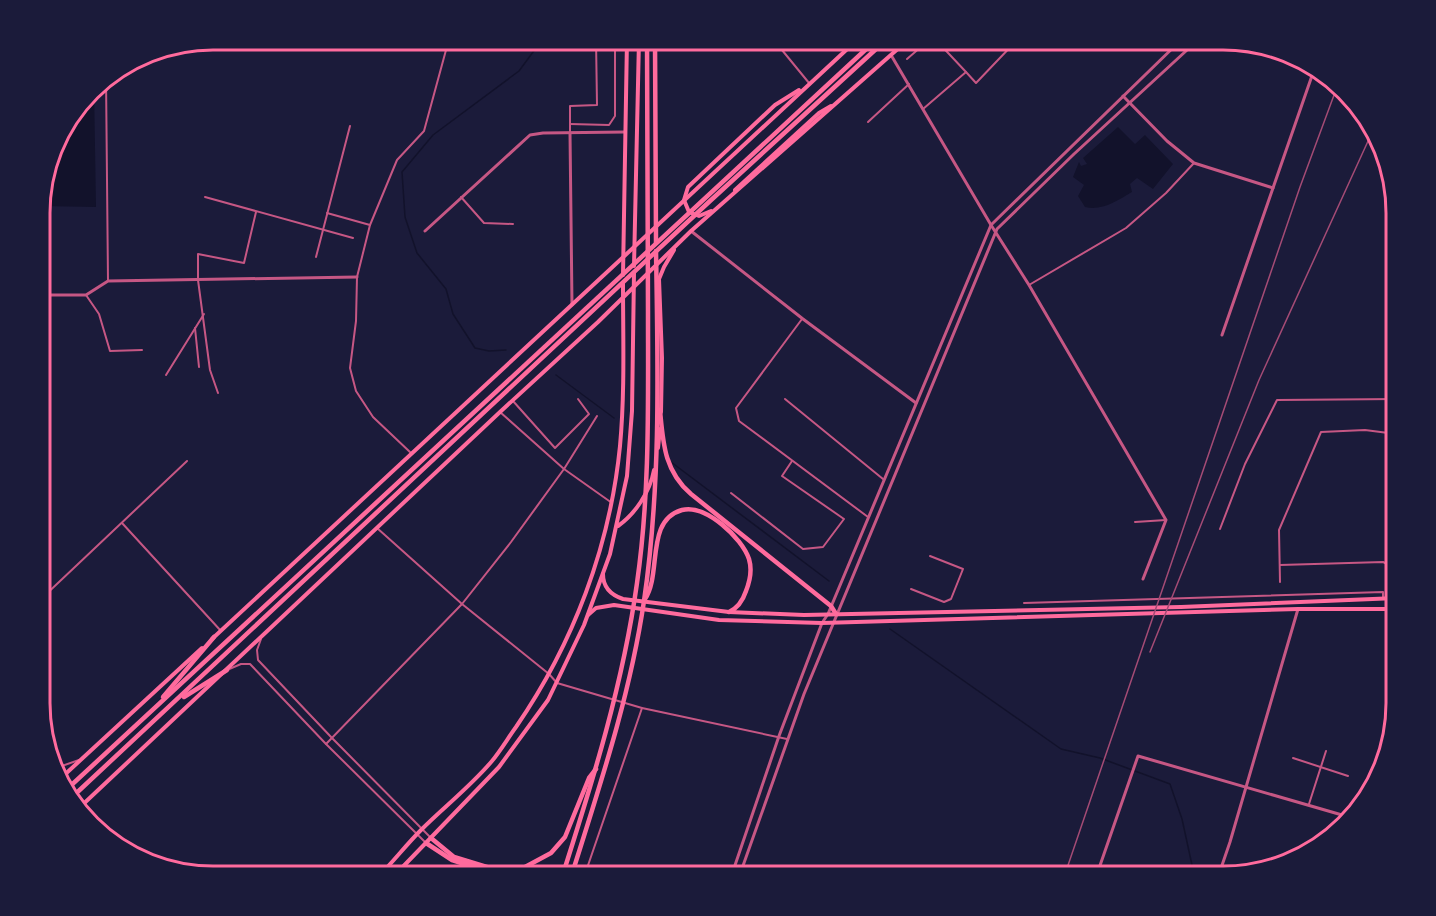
<svg xmlns="http://www.w3.org/2000/svg" width="1436" height="916" font-family="'Work Sans',sans-serif">
<style>
.water{fill:#12122b}
.lines{fill:none;stroke-linecap:round;stroke-linejoin:round}
.stream{stroke:#12122b;stroke-width:1.5}
.minor{stroke:#c65784;stroke-width:2}
.tertiary{stroke:#c65784;stroke-width:3}
.secondary{stroke:#ff6b9d;stroke-width:4}
.primary{stroke:#ff6b9d;stroke-width:4}
.trunk{stroke:#ff6b9d;stroke-width:4.5}
.motorway{stroke:#ff6b9d;stroke-width:4.5}
.rail{stroke:#a44b75;stroke-width:1.5}
.rim{fill:none;stroke:#ff6b9d;stroke-width:3}
</style>
<rect width="100%" height="100%" fill="#1b1b3a"/>
<g class="water">
<polygon points="94,87 96,207 40,206 40,191 57,136"/>
<path d="M1118,127l17,17 10,-9 28,29 -20,25 -16,-11 -7,6 2,8c-15,9 -30,19 -47,15l-7,-11 6,-11 -11,-8 6,-15 2,4 6,-2 -4,-6z"/>
</g>
<g class="lines">
<g class="stream">
<polyline points="506,350 489,351 475,348 453,314 446,289 417,253 405,217 402,172 433,135 519,71 536,48 536,39"/>
<polyline points="556,375 614,418"/>
<polyline points="671,462 829,581"/>
<polyline points="890,629 1061,749 1100,758 1170,784 1182,819 1192,865 1197,877"/>
</g>
<g class="minor">
<polyline points="773,39 809,83"/>
<polyline points="907,59 930,39"/>
<polyline points="966,72 976,83 1018,39"/>
<polyline points="106,77 108,281"/>
<polyline points="923,109 966,72 935,39"/>
<polyline points="868,122 909,84"/>
<polyline points="570,124 609,125 615,116 615,39"/>
<polyline points="570,132 570,106 597,105 596,39"/>
<polyline points="205,197 353,238"/>
<polyline points="461,197 484,223 513,224"/>
<polyline points="327,213 370,225 357,277 356,321 350,368 356,391 373,417 411,453"/>
<polyline points="370,225 397,160 424,131 449,39"/>
<polyline points="316,257 350,126"/>
<polyline points="1029,285 1126,228 1166,193 1194,163"/>
<polyline points="86,295 99,314 110,351 142,350"/>
<polyline points="802,319 736,408 739,421 868,517"/>
<polyline points="195,328 199,367"/>
<polyline points="166,375 204,314"/>
<polyline points="218,393 210,370 198,280 198,254 244,263 256,212"/>
<polyline points="785,399 883,479"/>
<polyline points="513,401 555,448 589,414 578,399"/>
<polyline points="500,412 564,469 612,503"/>
<polyline points="731,493 803,549 823,547 844,519 782,476 792,461"/>
<polyline points="1135,522 1166,520"/>
<polyline points="122,523 221,631"/>
<polyline points="377,528 462,604 549,674 557,683 642,708 787,739"/>
<polyline points="1220,529 1245,464 1277,400 1397,399"/>
<polyline points="1280,565 1383,562 1397,569"/>
<polyline points="1280,582 1279,530 1321,432 1365,430 1396,434"/>
<polyline points="911,589 944,602 951,599 963,569 930,556"/>
<polyline points="40,600 187,461"/>
<polyline points="1024,603 1383,592 1383,598"/>
<polyline points="261,639 257,650 258,660 332,738 431,838"/>
<polyline points="227,670 241,664 250,664 326,744 426,843"/>
<polyline points="326,744 462,604 511,542 564,469 597,416"/>
<polyline points="1293,758 1348,776"/>
<polyline points="56,768 79,760"/>
<polyline points="1309,804 1326,751"/>
<polyline points="584,877 642,708"/>
</g>
<g class="tertiary">
<polyline points="891,55 991,225 1029,285 1166,520 1143,579"/>
<polyline points="1123,96 1167,141 1194,163 1273,188"/>
<polyline points="570,133 572,305"/>
<polyline points="425,231 530,135 543,133 625,132"/>
<polyline points="691,231 803,319 916,403"/>
<polyline points="40,295 86,295 108,281 357,277"/>
<polyline points="1222,335 1315,67"/>
<polyline points="731,877 779,736 822,623 828,614 991,225 1182,39"/>
<polyline points="739,877 804,694 997,229 1074,154 1199,39"/>
<polyline points="1096,877 1138,756 1349,817"/>
<polyline points="1218,877 1230,842 1298,609"/>
</g>
<g class="secondary">
<polyline points="735,190 819,113 831,106"/>
<polyline points="711,211 699,216 689,212 684,200 688,187 775,105 799,90"/>
<polyline points="661,412 662,358 659,279 664,267 674,250"/>
<polyline points="658,448 660,429"/>
<path d="M618,526c17,-12 32,-34 36,-56"/>
<path d="M603,574c0,14 8,21 20,25l106,13 75,3 377,-8 216,-9"/>
<polyline points="588,615 596,608 614,605 719,620 822,623 1298,609 1397,609"/>
<polyline points="212,639 858,39"/>
<polyline points="1384,751 1397,646"/>
<polyline points="60,779 202,648"/>
<polyline points="78,809 500,412 598,322 691,231 909,39"/>
</g>
<g class="primary">
<polyline points="634,266 639,39"/>
<polyline points="623,275 627,39"/>
<path d="M378,877c15,-15 28,-32 43,-47 23,-23 50,-44 71,-69 9,-11 16,-23 24,-34 57,-83 94,-180 104,-281 5,-54 3,-109 3,-163"/>
<polyline points="393,877 499,767 548,700 584,625 610,554 627,476 632,411 634,273"/>
</g>
<polyline class="trunk" points="1395,720 1397,704"/>
<g class="motorway">
<polyline points="655,39 656,243"/>
<path d="M660,410c3,32 4,61 31,84l140,112 5,8"/>
<path d="M645,599c17,-25 0,-79 37,-89 24,-6 60,28 67,49 3,10 1,22 -3,32 -3,9 -8,17 -17,21"/>
<polyline points="163,697 214,637"/>
<polyline points="184,697 227,670"/>
<polyline points="65,791 877,39"/>
<polyline points="69,800 710,201 887,39"/>
<polyline points="431,838 454,857 490,868 509,869 525,867 551,853 565,837 589,778 596,769"/>
<polyline points="426,843 452,860 489,872 498,877"/>
<path d="M562,877c31,-97 61,-193 75,-294 13,-90 11,-181 11,-272 0,-90 0,-181 -1,-272"/>
<path d="M571,877c29,-92 59,-181 73,-276 17,-116 14,-233 12,-350"/>
</g>
<g class="rail">
<polyline points="1150,652 1259,380 1374,128"/>
<polyline points="1064,877 1300,187 1337,87"/>
</g>
</g>
<path d="M0 0H1436V916H0ZM213 50H1223A163 163 0 0 1 1386 213V703A163 163 0 0 1 1223 866H213A163 163 0 0 1 50 703V213A163 163 0 0 1 213 50Z" fill="#1b1b3a" fill-rule="evenodd"/>
<path class="rim" d="M213 50H1223A163 163 0 0 1 1386 213V703A163 163 0 0 1 1223 866H213A163 163 0 0 1 50 703V213A163 163 0 0 1 213 50Z"/>
</svg>
